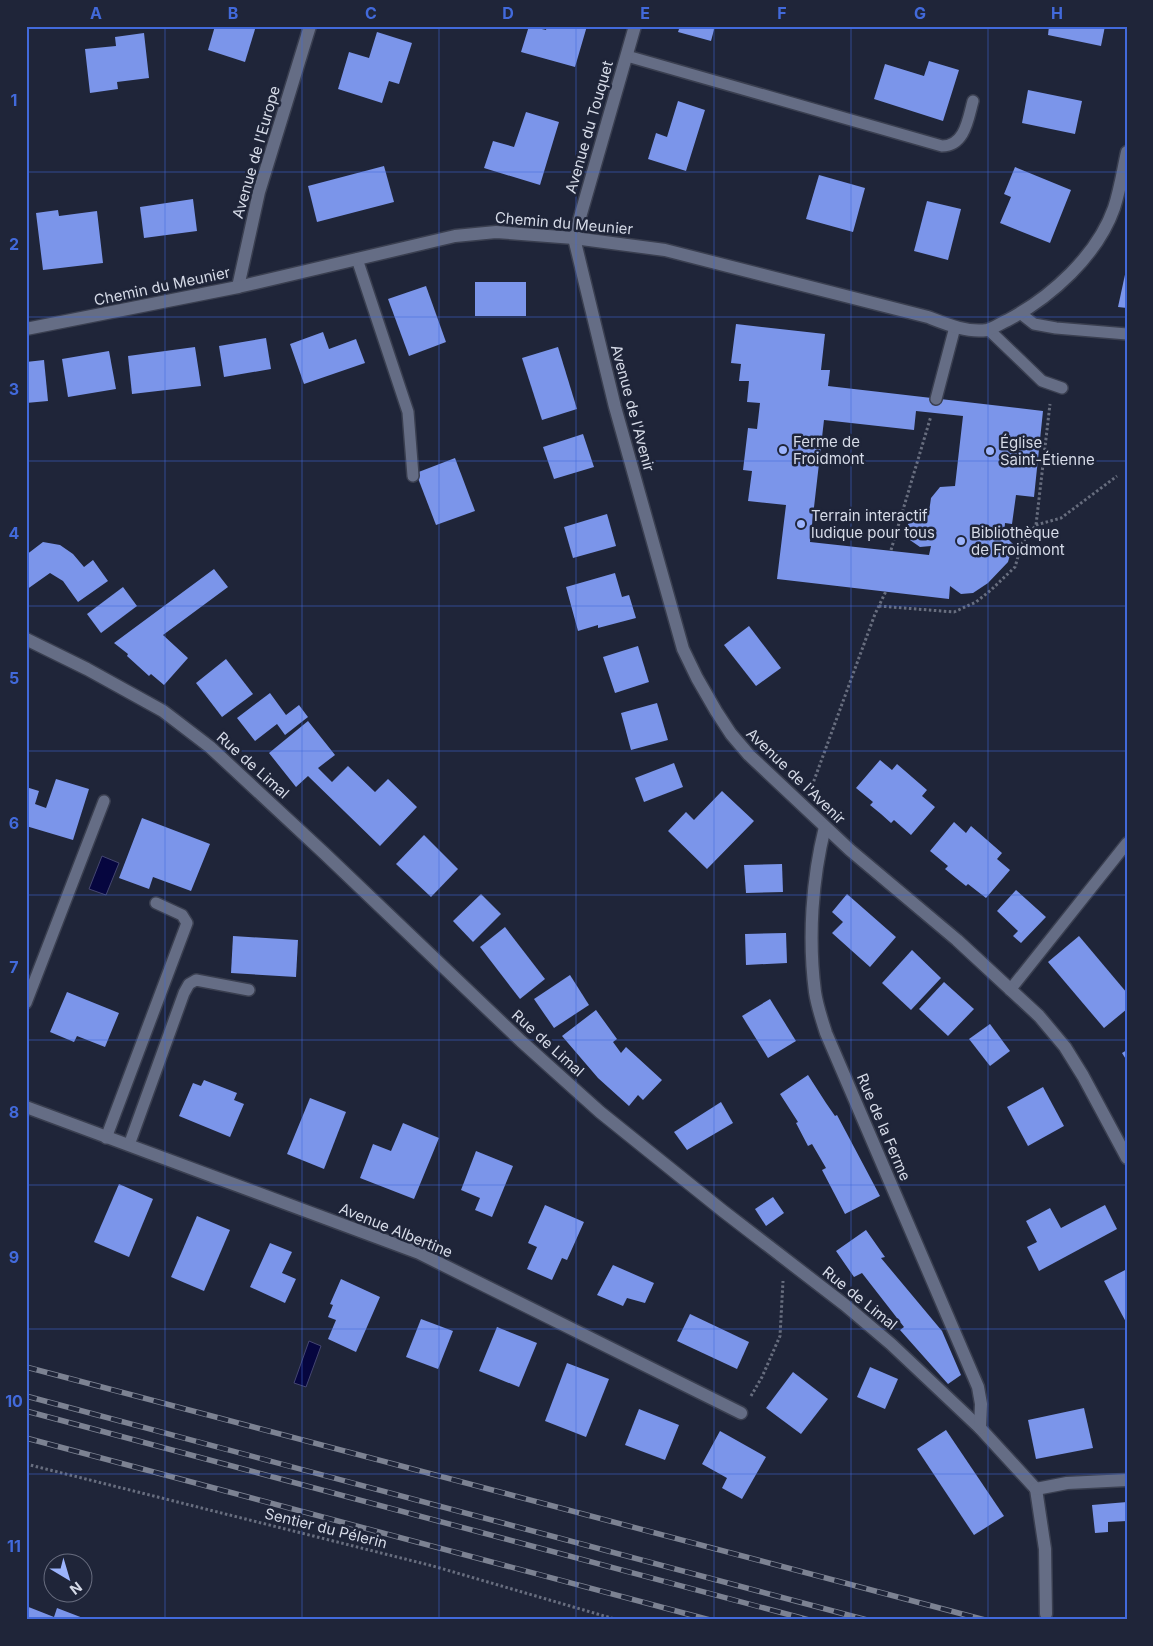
<svg xmlns="http://www.w3.org/2000/svg" width="1153" height="1646" font-family="Inter,sans-serif">
<style>
.water{fill:#06063f;stroke:#444671}
.building{fill:#7b95ea;fill-rule:evenodd}
.lines{fill:none;stroke-linecap:round;stroke-linejoin:round}
.service-casing{stroke:#3a3f50;stroke-width:14}
.minor-casing{stroke:#3a3f50;stroke-width:15}
.path{stroke:#686e7f;stroke-width:3;stroke-dasharray:2.5 2.5;stroke-linecap:butt}
.service{stroke:#656d85;stroke-width:11}
.minor{stroke:#656d85;stroke-width:12}
.rail-casing{stroke:#7c8292;stroke-width:5.5}
.rail{stroke:#1f2539;stroke-width:4;stroke-dasharray:11;stroke-linecap:butt}
.grid{fill:none;stroke:#426adb;stroke-width:1;stroke-opacity:0.55}
.poi-dot{fill:#9cb4fd;stroke:#1f2539;stroke-width:2}
.labels{text-anchor:middle;dominant-baseline:central;stroke-width:5;stroke-linejoin:round;paint-order:stroke}
.street-label{font-size:15px;fill:#d5dae7;stroke:#1f2539}
.poi-label{font-size:15px;fill:#d5dae7;stroke:#1f2539;text-anchor:start}
.neatline{fill:none;stroke:#426adb;stroke-width:2}
.grid-label{font-size:16px;text-anchor:middle;font-weight:bold;fill:#426adb}
</style>
<rect width="100%" height="100%" fill="#1f2539"/>
<g class="water">
<polygon points="102,856 119,863 106,895 89,889"/>
<polygon points="309,1341 321,1346 306,1387 294,1383"/>
</g>
<g class="building">
<polygon points="215,26 256,26 245,62 208,50"/>
<polygon points="529,26 546,30 547,26 587,26 575,67 521,52"/>
<polygon points="680,26 715,26 711,41 678,32"/>
<polygon points="1049,26 1105,26 1101,46 1048,35"/>
<polygon points="377,32 412,43 399,84 389,81 382,103 338,89 349,52 369,58"/>
<polygon points="144,33 149,78 117,82 118,89 90,93 85,49 116,46 115,37"/>
<polygon points="929,61 959,70 943,121 874,99 885,64 924,76"/>
<polygon points="1028,90 1082,101 1075,134 1022,123"/>
<polygon points="678,101 705,110 686,171 648,159 656,133 667,137"/>
<polygon points="526,112 559,122 540,185 484,168 493,141 514,147"/>
<polygon points="384,166 394,202 317,222 308,186"/>
<polygon points="1015,167 1071,190 1050,243 1000,223 1011,197 1004,194"/>
<polygon points="819,175 865,188 853,232 806,219"/>
<polygon points="193,199 197,231 144,238 140,207"/>
<polygon points="927,201 961,209 948,260 914,251"/>
<polygon points="58,210 59,216 97,211 103,263 43,270 36,213"/>
<polygon points="1126,270 1127,270 1127,308 1118,307"/>
<rect x="475" y="282" width="51" height="34"/>
<polygon points="426,286 446,342 409,356 388,299"/>
<path d="M736,324l89,10 -4,36h9l-2,16 215,25 -9,86 -18,-2 -4,29 -7,-1 -1,12 9,9 -5,18 -20,21 -15,10 -12,1 -11,-8 -1,13 -172,-20 9,-74 -38,-4 4,-30 -9,-1 5,-42 9,1 3,-26 -13,-1 2,-21h-10l2,-17 -10,-1zM916,411l47,5 -8,70 -15,1 -9,11 -2,14 -21,12 -1,14 13,9 11,-1 -2,9 -119,-13 14,-122 90,10z"/>
<polygon points="323,332 329,349 356,339 365,363 304,384 290,344"/>
<polygon points="266,338 271,369 224,377 219,346"/>
<polygon points="195,347 201,386 132,394 128,356"/>
<polygon points="558,347 577,409 542,420 522,358"/>
<polygon points="109,351 116,389 68,397 62,359"/>
<polygon points="44,360 48,401 26,403 26,362"/>
<polygon points="583,434 594,467 554,479 543,447"/>
<polygon points="455,458 475,511 436,525 416,473"/>
<polygon points="607,514 616,546 573,558 564,527"/>
<polygon points="43,542 60,545 73,554 84,567 93,560 108,581 78,602 63,581 50,573 26,590 26,555"/>
<polygon points="214,569 228,587 163,635 188,658 164,685 151,674 149,676 127,656 128,654 114,643"/>
<polygon points="615,573 622,597 629,595 636,618 598,628 598,625 578,631 566,587"/>
<polygon points="123,587 137,606 101,633 87,614"/>
<polygon points="749,626 781,668 756,686 724,645"/>
<polygon points="638,646 649,682 615,693 603,657"/>
<polygon points="226,659 253,694 222,717 196,683"/>
<polygon points="270,693 286,715 299,705 308,717 285,735 277,724 255,741 237,718"/>
<polygon points="657,703 668,740 631,750 621,713"/>
<polygon points="308,721 335,755 318,768 332,782 348,766 375,792 388,779 417,807 380,846 308,776 296,787 269,753"/>
<polygon points="880,760 892,770 897,764 927,790 922,796 935,807 911,835 894,820 891,823 881,814 870,805 873,802 856,788"/>
<polygon points="674,763 683,787 644,802 635,778"/>
<polygon points="56,779 89,789 73,840 26,826 26,787 39,791 35,804 46,808"/>
<polygon points="722,791 754,821 707,869 668,831 686,812 694,820"/>
<polygon points="142,818 210,844 191,891 153,877 149,889 119,878"/>
<polygon points="954,822 966,833 971,826 1002,853 997,859 1010,870 986,898 968,884 966,886 956,878 945,869 948,866 930,851"/>
<polygon points="424,835 458,869 431,897 396,864"/>
<polygon points="782,864 783,892 746,893 744,865"/>
<polygon points="1016,890 1046,917 1021,943 1013,936 1018,931 997,911"/>
<polygon points="481,894 501,914 473,942 453,921"/>
<polygon points="847,894 896,937 870,967 832,933 843,922 832,912"/>
<polygon points="505,927 545,979 520,999 480,947"/>
<polygon points="786,933 787,963 746,965 745,934"/>
<polygon points="233,936 298,940 296,977 231,973"/>
<polygon points="1079,936 1127,993 1127,1009 1104,1028 1048,962"/>
<polygon points="912,950 941,978 911,1010 882,983"/>
<polygon points="570,975 589,1005 554,1028 534,999"/>
<polygon points="944,982 974,1009 948,1036 919,1009"/>
<polygon points="67,992 119,1013 105,1047 77,1036 74,1042 50,1032"/>
<polygon points="770,999 796,1041 768,1058 742,1016"/>
<polygon points="596,1010 617,1039 613,1042 621,1053 626,1047 662,1080 643,1100 638,1095 629,1106 598,1078 562,1036"/>
<polygon points="990,1024 1010,1051 990,1066 969,1039"/>
<polygon points="1127,1050 1127,1061 1122,1053"/>
<polygon points="808,1075 826,1103 835,1116 837,1115 880,1196 845,1214 822,1170 826,1168 812,1144 808,1146 796,1123 798,1122 780,1094"/>
<polygon points="204,1080 237,1093 234,1100 244,1104 230,1137 179,1116 193,1083 201,1086"/>
<polygon points="1043,1087 1064,1126 1028,1146 1007,1107"/>
<polygon points="310,1098 346,1112 324,1169 287,1154"/>
<polygon points="721,1102 733,1123 687,1150 674,1132"/>
<polygon points="403,1123 439,1138 414,1199 360,1178 373,1144 391,1151"/>
<polygon points="476,1151 513,1166 492,1217 475,1210 480,1198 461,1190"/>
<polygon points="119,1184 153,1199 129,1257 94,1242"/>
<polygon points="773,1197 784,1213 766,1226 755,1209"/>
<polygon points="545,1205 584,1222 567,1260 562,1258 552,1280 527,1269 537,1247 528,1243"/>
<polygon points="1105,1205 1117,1229 1039,1271 1027,1247 1037,1242 1026,1221 1050,1208 1061,1228"/>
<polygon points="197,1216 230,1230 204,1291 171,1277"/>
<polygon points="866,1230 885,1257 881,1258 942,1331 961,1375 948,1384 900,1330 904,1327 862,1273 854,1277 836,1251"/>
<polygon points="270,1243 292,1252 282,1273 296,1279 285,1303 250,1287"/>
<polygon points="613,1265 654,1283 645,1303 627,1298 623,1306 597,1295"/>
<polygon points="1127,1269 1127,1324 1104,1281"/>
<polygon points="341,1279 380,1297 356,1352 328,1339 336,1320 328,1317 333,1305 330,1304"/>
<polygon points="690,1314 749,1342 737,1369 677,1341"/>
<polygon points="421,1319 453,1331 438,1369 406,1357"/>
<polygon points="497,1327 537,1343 519,1387 479,1371"/>
<polygon points="567,1363 609,1379 586,1437 545,1421"/>
<polygon points="870,1367 898,1379 885,1409 857,1397"/>
<polygon points="793,1372 828,1399 801,1434 766,1408"/>
<polygon points="1084,1408 1093,1448 1036,1459 1028,1420"/>
<polygon points="639,1409 679,1425 665,1460 625,1445"/>
<polygon points="946,1430 1004,1516 974,1535 917,1449"/>
<polygon points="720,1431 766,1457 742,1499 722,1488 727,1478 702,1464"/>
<polygon points="1127,1502 1127,1521 1108,1522 1108,1532 1095,1533 1092,1505"/>
<polygon points="26,1606 54,1617 57,1608 83,1618 83,1620 26,1620"/>
</g>
<g class="lines">
<g class="service-casing">
<g id="service">
<path d="M627,56l315,90c23,0 26,-27 31,-45"/>
<polyline points="357,259 408,412 413,476"/>
<polyline points="1020,313 1034,324 1056,328 1127,334"/>
<polyline points="989,330 1042,381 1062,388"/>
<polyline points="936,399 955,327"/>
<polyline points="1010,990 1127,843"/>
<polyline points="26,1003 104,801"/>
<polyline points="106,1138 187,923 182,915 156,903"/>
<polyline points="129,1145 184,993 189,984 196,980 249,990"/>
</g>
</g>
<g class="minor-casing">
<g id="minor">
<polyline points="635,26 574,238 615,407 683,649 697,678 716,711 731,734 749,755 850,850 957,940 1039,1016 1065,1047 1083,1076 1127,1158"/>
<polyline points="238,287 259,192 310,26"/>
<path d="M26,329l212,-42 217,-51 41,-4 78,6 91,12 263,67c18,7 39,16 59,13 7,-2 14,-7 21,-10 43,-23 89,-64 106,-112 6,-18 9,-38 13,-56"/>
<polyline points="26,639 87,669 163,711 210,747 324,853 521,1041 600,1112 723,1211 845,1305 891,1344 980,1428 1036,1489"/>
<path d="M825,827c-13,52 -17,111 -10,165 2,14 7,28 11,41l152,354 3,17 -1,24"/>
<polyline points="26,1107 419,1253 741,1413"/>
<polyline points="1036,1489 1045,1549 1046,1614"/>
<polyline points="1036,1489 1067,1483 1127,1480"/>
</g>
</g>
<g class="path">
<polyline points="1036,525 1061,518 1117,476"/>
<polyline points="891,550 931,416"/>
<polyline points="879,606 954,612 976,602 991,590 1015,567 1022,543 1036,525 1050,404"/>
<polyline points="812,786 875,614 886,591"/>
<polyline points="751,1396 762,1377 780,1336 783,1281"/>
<polyline points="26,1464 433,1566 618,1620"/>
</g>
<use href="#service" class="service"/>
<use href="#minor" class="minor"/>
<g class="rail-casing">
<g id="rail">
<polyline points="26,1367 985,1620"/>
<polyline points="26,1396 867,1620"/>
<polyline points="26,1411 809,1620"/>
<polyline points="26,1438 710,1620"/>
</g>
</g>
<use href="#rail" class="rail"/>
</g>
<path class="grid" d="M165,26v1594M302,26v1594M439,26v1594M576,26v1594M714,26v1594M851,26v1594M988,26v1594M26,172h1101M26,317h1101M26,461h1101M26,606h1101M26,751h1101M26,895h1101M26,1040h1101M26,1185h1101M26,1329h1101M26,1474h1101"/>
<g class="poi-dot">
<circle cx="783" cy="450" r="5"/>
<circle cx="990" cy="451" r="5"/>
<circle cx="801" cy="524" r="5"/>
<circle cx="961" cy="541" r="5"/>
</g>
<g class="labels">
<g class="street-label">
<text transform="translate(589 127) rotate(-74)">Avenue du Touquet</text>
<text transform="translate(256 152) rotate(-74)">Avenue de l'Europe</text>
<text transform="translate(564 223) rotate(5)">Chemin du Meunier</text>
<text transform="translate(162 286) rotate(-12)">Chemin du Meunier</text>
<text transform="translate(633 408) rotate(75)">Avenue de l'Avenir</text>
<text transform="translate(253 765) rotate(42)">Rue de Limal</text>
<text transform="translate(796 776) rotate(44)">Avenue de l'Avenir</text>
<text transform="translate(548 1043) rotate(42)">Rue de Limal</text>
<text transform="translate(884 1127) rotate(67)">Rue de la Ferme</text>
<text transform="translate(396 1230) rotate(22)">Avenue Albertine</text>
<text transform="translate(860 1298) rotate(39)">Rue de Limal</text>
<text transform="translate(326 1528) rotate(14)">Sentier du Pélerin</text>
</g>
<g class="poi-label">
<text x="793" y="441">Ferme de<tspan x="793" dy="17">Froidmont</tspan></text>
<text x="1000" y="442">Église<tspan x="1000" dy="17">Saint-Étienne</tspan></text>
<text x="811" y="515">Terrain interactif<tspan x="811" dy="17">ludique pour tous</tspan></text>
<text x="971" y="532">Bibliothèque<tspan x="971" dy="17">de Froidmont</tspan></text>
</g>
</g>
<rect width="1153" height="1646" fill="none" stroke="#1f2539" stroke-width="55"/>
<g transform="translate(68 1578) rotate(142)"><circle r="24" fill="#1f2539" stroke="#686d7f"/>
<path d="M0-4L9 19L0 12L-9 19Z" fill="#9cb4fd"/>
<text y="-8" font-size="14" font-weight="bold" text-anchor="middle" fill="#d5dae7">N</text>
</g>
<rect x="28" y="28" width="1098" height="1590" class="neatline"/>
<g class="grid-label">
<text x="96" y="19">A</text>
<text x="233" y="19">B</text>
<text x="371" y="19">C</text>
<text x="508" y="19">D</text>
<text x="645" y="19">E</text>
<text x="782" y="19">F</text>
<text x="920" y="19">G</text>
<text x="1057" y="19">H</text>
<text x="14" y="106">1</text>
<text x="14" y="250">2</text>
<text x="14" y="395">3</text>
<text x="14" y="539">4</text>
<text x="14" y="684">5</text>
<text x="14" y="829">6</text>
<text x="14" y="973">7</text>
<text x="14" y="1118">8</text>
<text x="14" y="1263">9</text>
<text x="14" y="1407">10</text>
<text x="14" y="1552">11</text>
</g>
</svg>
